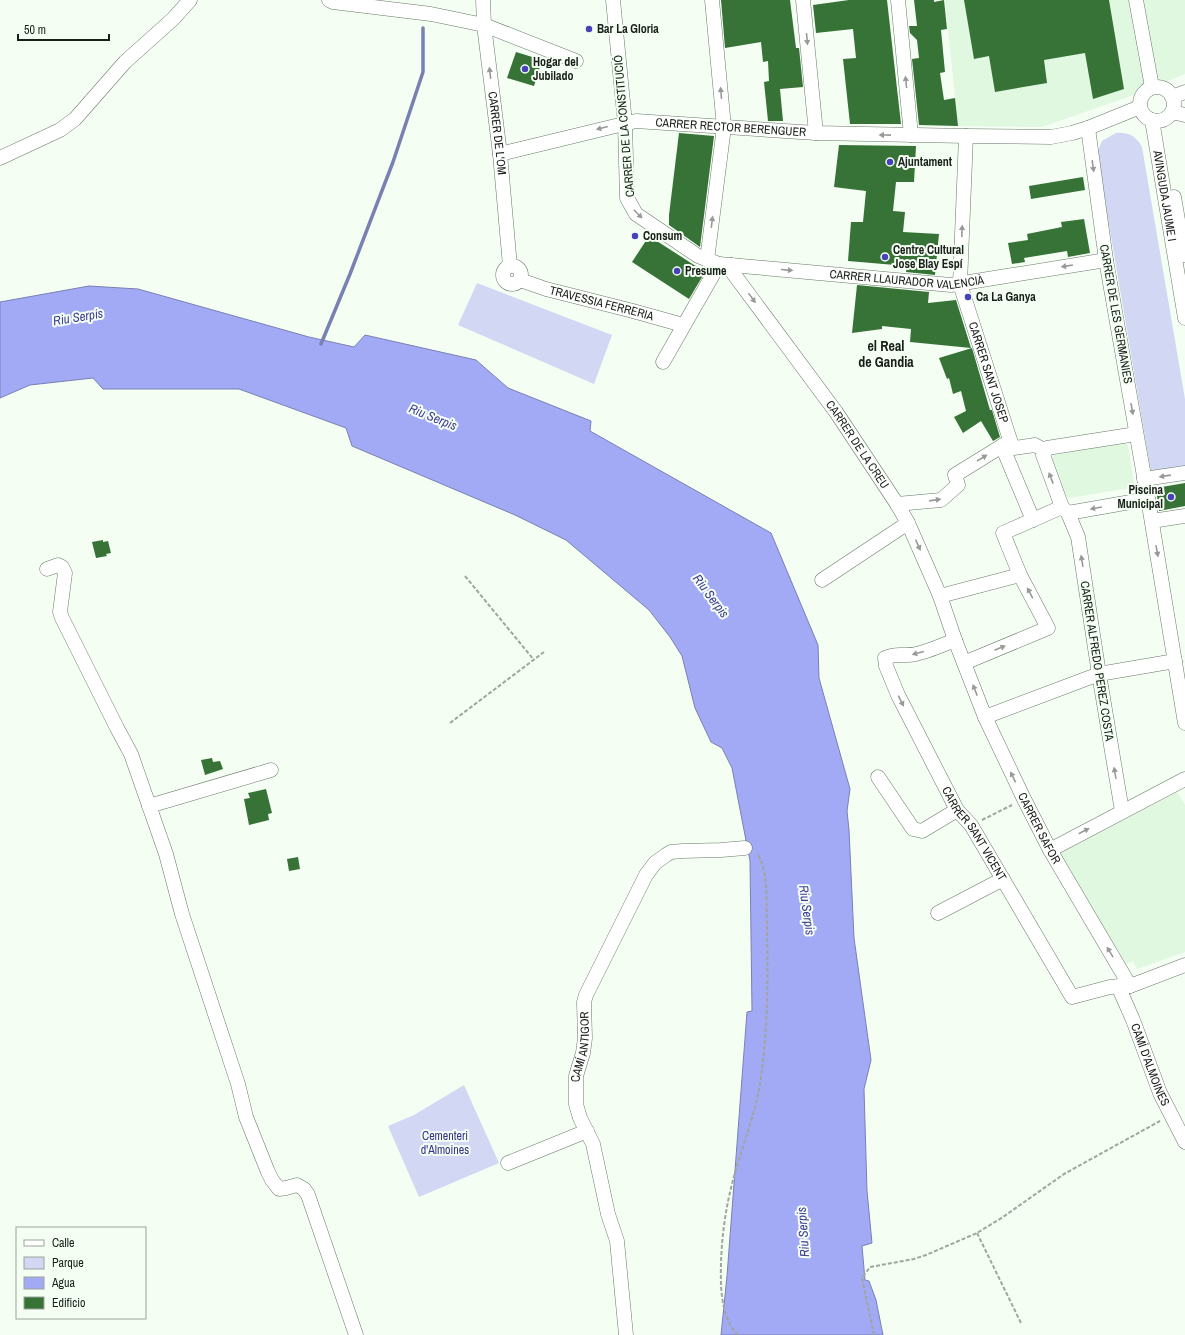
<svg xmlns="http://www.w3.org/2000/svg" width="1185" height="1335" font-family="'Archivo Narrow',sans-serif">
<style>
.built{fill:#e1f8e0}
.green{fill:#d2d7f4}
.water{fill:#a2aaf6;stroke:#7980b3}
.lines{fill:none;stroke-linecap:round;stroke-linejoin:round}
.stream{stroke:#7980b3;stroke-width:3.5}
.building{fill:#377237}
.minor-casing{stroke:#697869;stroke-width:15}
.path{stroke:#9ea69d;stroke-width:2;stroke-dasharray:4 2;stroke-linecap:butt}
.minor{stroke:#fff;stroke-width:14}
.oneway{fill:#979a97}
.poi-dot{fill:#4842b9;stroke:#f4fef3;stroke-width:1.5}
.labels{text-anchor:middle;dominant-baseline:central;stroke-width:4;stroke-linejoin:round;paint-order:stroke}
.poi-label{font-size:12px;font-weight:bold;fill:#181e18;stroke:#f4fef3;text-anchor:start}
.street-label{font-size:12px;fill:#181e18;stroke:#f4fef3}
.park-label{font-size:12px;fill:#353388;stroke:#f4fef3}
.water-label{font-size:13px;font-style:italic;fill:#3e3d94;stroke:#f4fef3}
.quarter-label{font-size:14px;font-weight:bold;fill:#181e18;stroke:#f4fef3}
</style>
<rect width="100%" height="100%" fill="#f4fef3"/>
<g class="built">
<polygon points="945,0 1185,0 1185,74 1134,95 1042,127 958,126"/>
<polygon points="1124,443 1128,445 1134,483 1130,488 1069,498 1064,495 1050,460 1054,455"/>
<polygon points="1177,792 1185,805 1185,952 1137,969 1133,961 1126,964 1057,855"/>
</g>
<g class="green">
<path d="M1116,133c12,-1 20,3 26,14l43,252v67l-34,6 -54,-318 5,-13z"/>
<polygon points="477,283 612,335 594,384 458,325"/>
<polygon points="464,1085 499,1163 419,1197 388,1126 414,1115"/>
</g>
<polygon class="water" points="89,286 138,289 309,337 354,347 365,335 476,360 508,388 591,421 590,431 771,533 818,645 819,678 850,789 847,811 849,830 854,938 871,1060 864,1089 867,1191 872,1243 862,1246 865,1280 869,1281 876,1300 883,1335 721,1335 727,1276 747,1012 752,1011 750,861 732,768 722,748 711,742 695,708 682,656 670,637 649,610 566,540 515,515 352,446 346,428 239,389 103,389 93,378 30,385 0,398 0,302"/>
<g class="lines">
<polyline class="stream" points="321,344 350,274 393,162 423,72 423,28"/>
</g>
<g class="building">
<polygon points="721,0 790,0 796,48 799,48 803,87 780,89 783,121 768,121 764,82 769,81 768,61 763,62 761,42 725,48"/>
<polygon points="849,0 887,0 901,124 850,124 843,59 856,58 853,29 816,33 813,5"/>
<polygon points="914,0 934,0 934,2 944,0 947,29 941,30 945,72 940,73 944,100 955,98 958,126 919,125 912,59 919,58 917,40 910,33 909,26 917,26"/>
<polygon points="964,0 1109,0 1124,89 1093,99 1085,53 1044,60 1047,83 995,92 989,56 974,59"/>
<polygon points="516,52 542,60 534,86 507,78"/>
<polygon points="679,133 714,136 700,247 669,225 669,215"/>
<polygon points="839,145 916,146 914,182 896,182 893,211 905,212 903,232 939,234 935,275 906,272 907,266 848,261 851,222 863,222 866,191 834,187"/>
<polygon points="1083,177 1085,190 1031,199 1029,186"/>
<polygon points="1084,219 1090,253 1068,257 1067,251 1024,258 1025,262 1012,264 1008,243 1028,240 1027,234 1062,227 1061,222"/>
<polygon points="649,236 705,272 689,299 632,262"/>
<polygon points="857,285 929,292 928,303 956,300 971,348 910,342 911,329 882,326 882,329 852,333"/>
<polygon points="972,348 990,410 992,410 1000,437 993,441 981,421 963,433 954,417 966,411 961,391 953,394 949,378 947,379 939,358"/>
<polygon points="1185,483 1185,506 1159,511 1156,488"/>
<polygon points="103,540 103,542 108,541 111,553 106,554 107,556 96,558 92,542"/>
<polygon points="212,758 213,762 220,761 223,769 205,775 201,760"/>
<polygon points="266,789 272,813 268,814 269,820 249,825 244,799 250,798 248,793"/>
<polygon points="298,857 300,869 289,871 287,859"/>
</g>
<g class="lines">
<g class="minor-casing">
<g id="minor">
<polyline points="329,0 333,2 431,14 484,25 576,61"/>
<path id="s1" d="M483,0l1,25 16,129 10,112"/>
<path id="s2" d="M613,0l12,123 2,75 9,16 62,42 21,8 232,21 155,-25"/>
<polyline points="803,0 816,133"/>
<polyline points="898,0 911,135"/>
<polyline points="1136,0 1152,87"/>
<circle cx="1157" cy="104" r="17"/>
<polyline points="1172,97 1185,92"/>
<polyline points="1172,112 1185,115"/>
<path id="s3" d="M1152,120l33,198"/>
<path id="s4" d="M966,136l-6,148 52,162 2,2 21,-3 9,5"/>
<path id="s5" d="M500,154l136,-33 180,12 150,3 85,1 21,-4 16,-5 52,-21"/>
<polyline points="0,158 60,130 75,119 125,62 173,19 190,0"/>
<polyline points="1174,197 1184,255"/>
<polyline points="707,260 724,127 712,0"/>
<path id="s6" d="M732,265l1,8 103,139 61,92 11,19 32,73 15,44 30,77 39,82 26,51 80,136"/>
<circle cx="512" cy="275" r="9"/>
<path id="s7" d="M520,280l26,9 87,22 50,14"/>
<polyline points="663,362 719,264"/>
<polyline points="1002,446 1033,520"/>
<polyline points="1144,479 1185,473"/>
<polyline points="1148,499 1185,723"/>
<polyline points="897,504 941,500 958,485 955,475 1010,441"/>
<polyline points="1068,513 1148,499 1106,260 1088,128"/>
<polyline points="1152,521 1185,516"/>
<polyline points="47,569 58,565 62,567 65,573 60,612 62,618 117,728 131,754 166,854 182,914 238,1084 246,1117 268,1172 272,1180 279,1189 286,1188 297,1185 304,1189 308,1195 356,1335"/>
<polyline points="822,580 908,523"/>
<polyline points="940,596 1020,575"/>
<path id="s8" d="M955,640c-12,5 -26,11 -39,14 -12,3 -19,-2 -31,4l1,8 12,29 59,115 14,15 101,172 38,-10 20,-1 55,-21"/>
<polyline points="964,663 1048,628 1020,575 1003,533 1062,507"/>
<polyline points="985,717 1099,674 1175,661"/>
<polyline points="878,777 913,829 922,831 957,810"/>
<polyline points="149,806 271,770"/>
<polyline points="1122,811 1099,674 1078,537 1068,513 1062,507 1043,455 1047,448 1136,434"/>
<polyline points="1050,850 1185,779"/>
<polyline points="938,913 1003,879"/>
<path id="s9" d="M1118,986l15,34 27,73 25,49"/>
<polyline points="508,1163 587,1131"/>
<path id="s10" d="M626,1335l-9,-94 -9,-27 -15,-70 -13,-26 -4,-14v-28l7,-23 2,-15 -1,-36 2,-7 60,-120 9,-12 11,-8 5,-3 12,-1 38,-1 24,-2"/>
</g>
</g>
<g class="path">
<polyline points="465,576 534,660"/>
<polyline points="450,723 544,652"/>
<polyline points="982,820 1012,805"/>
<polyline points="977,1233 1021,1323"/>
<path d="M738,1335c-13,-13 -16,-33 -17,-50 -1,-36 3,-71 12,-105 8,-30 20,-60 26,-90 9,-54 9,-109 8,-163 -1,-22 2,-56 -10,-74"/>
<polyline points="874,1335 862,1278 870,1267 914,1259 926,1255 977,1233 1003,1217 1064,1174 1160,1121"/>
</g>
<use href="#minor" class="minor"/>
</g>
<defs><path id="oneway-solid" d="M-6-.8H1V-3.2L6.5 0L1 3.2V.8H-6Z"/></defs>
<g class="oneway">
<use href="#oneway-solid" transform="translate(807 39) rotate(85)"/>
<use href="#oneway-solid" transform="translate(490 73) rotate(-97)"/>
<use href="#oneway-solid" transform="translate(906 82) rotate(-96)"/>
<use href="#oneway-solid" transform="translate(721 93) rotate(-95)"/>
<use href="#oneway-solid" transform="translate(602 128) rotate(166)"/>
<use href="#oneway-solid" transform="translate(885 135) rotate(-179)"/>
<use href="#oneway-solid" transform="translate(1093 166) rotate(82)"/>
<use href="#oneway-solid" transform="translate(638 214) rotate(45)"/>
<use href="#oneway-solid" transform="translate(712 222) rotate(-83)"/>
<use href="#oneway-solid" transform="translate(962 231) rotate(-88)"/>
<use href="#oneway-solid" transform="translate(1067 266) rotate(171)"/>
<use href="#oneway-solid" transform="translate(787 270) rotate(5)"/>
<use href="#oneway-solid" transform="translate(752 298) rotate(54)"/>
<use href="#oneway-solid" transform="translate(1132 409) rotate(80)"/>
<use href="#oneway-solid" transform="translate(982 458) rotate(-32)"/>
<use href="#oneway-solid" transform="translate(1165 476) rotate(172)"/>
<use href="#oneway-solid" transform="translate(1051 478) rotate(-111)"/>
<use href="#oneway-solid" transform="translate(935 500) rotate(-8)"/>
<use href="#oneway-solid" transform="translate(1096 508) rotate(170)"/>
<use href="#oneway-solid" transform="translate(918 545) rotate(66)"/>
<use href="#oneway-solid" transform="translate(1157 551) rotate(80)"/>
<use href="#oneway-solid" transform="translate(1082 561) rotate(-99)"/>
<use href="#oneway-solid" transform="translate(1030 593) rotate(-118)"/>
<use href="#oneway-solid" transform="translate(1000 648) rotate(-23)"/>
<use href="#oneway-solid" transform="translate(918 653) rotate(165)"/>
<use href="#oneway-solid" transform="translate(975 690) rotate(-111)"/>
<use href="#oneway-solid" transform="translate(901 701) rotate(63)"/>
<use href="#oneway-solid" transform="translate(1115 773) rotate(-100)"/>
<use href="#oneway-solid" transform="translate(1013 777) rotate(-116)"/>
<use href="#oneway-solid" transform="translate(1084 831) rotate(-28)"/>
<use href="#oneway-solid" transform="translate(1110 952) rotate(-121)"/>
</g>
<g class="poi-dot">
<circle cx="589" cy="29" r="4"/>
<circle cx="525" cy="69" r="4"/>
<circle cx="890" cy="162" r="4"/>
<circle cx="635" cy="236" r="4"/>
<circle cx="885" cy="257" r="4"/>
<circle cx="677" cy="271" r="4"/>
<circle cx="968" cy="297" r="4"/>
<circle cx="1171" cy="497" r="4"/>
</g>
<g class="labels">
<g class="poi-label">
<text x="597" y="29">Bar La Gloria</text>
<text x="533" y="62">Hogar del<tspan x="533" dy="14">Jubilado</tspan></text>
<text x="898" y="162">Ajuntament</text>
<text x="643" y="236">Consum</text>
<text x="893" y="250">Centre Cultural<tspan x="893" dy="14">Jose Blay Espí</tspan></text>
<text x="685" y="271">Presume</text>
<text x="976" y="297">Ca La Ganya</text>
<text x="1163" y="490" text-anchor="end">Piscina<tspan x="1163" dy="14">Municipal</tspan></text>
</g>
<g class="street-label">
<text transform="translate(624 126) rotate(-95)">CARRER DE LA CONSTITUCIÓ</text>
<text stroke="none"><textPath href="#s5" startOffset="235">CARRER RECTOR BERENGUER</textPath></text>
<text stroke="none"><textPath href="#s1" startOffset="134">CARRER DE L'OM</textPath></text>
<text stroke="none"><textPath href="#s3" startOffset="77">AVINGUDA JAUME I</textPath></text>
<text stroke="none"><textPath href="#s2" startOffset="503">CARRER LLAURADOR VALENCIÀ</textPath></text>
<text stroke="none"><textPath href="#s7" startOffset="85">TRAVESSIA FERRERIA</textPath></text>
<text transform="translate(1116 314) rotate(80)">CARRER DE LES GERMANIES</text>
<text stroke="none"><textPath href="#s4" startOffset="241">CARRER SANT JOSEP</textPath></text>
<text stroke="none"><textPath href="#s6" startOffset="220">CARRER DE LA CREU</textPath></text>
<text transform="translate(1097 661) rotate(81)">CARRER ALFREDO PEREZ COSTA</text>
<text stroke="none"><textPath href="#s6" startOffset="646">CARRER SAFOR</textPath></text>
<text stroke="none"><textPath href="#s8" startOffset="271">CARRER SANT VICENT</textPath></text>
<text stroke="none"><textPath href="#s10" startOffset="296">CAMÍ ANTIGOR</textPath></text>
<text stroke="none"><textPath href="#s9" startOffset="85">CAMÍ D'ALMOINES</textPath></text>
</g>
<g class="park-label">
<text x="445" y="1136">Cementeri<tspan x="445" dy="14">d'Almoines</tspan></text>
</g>
<g class="water-label">
<text transform="translate(78 317) rotate(-9)">Riu Serpis</text>
<text transform="translate(433 417) rotate(22)">Riu Serpis</text>
<text transform="translate(711 596) rotate(53)">Riu Serpis</text>
<text transform="translate(807 910) rotate(82)">Riu Serpis</text>
<text transform="translate(803 1232) rotate(-94)">Riu Serpis</text>
</g>
<g class="quarter-label">
<text x="886" y="346">el Real<tspan x="886" dy="16">de Gandia</tspan></text>
</g>
</g>
<rect x="16" y="1227" width="130" height="92" fill="#f4fef3" stroke="#9ca49b"/>
<rect x="24" y="1240" width="20" height="6" fill="#ffffff" stroke="#9ca49b"/>
<text x="52" y="1247" font-size="12" fill="#181e18">Calle</text>
<rect x="24" y="1257" width="20" height="12" fill="#d2d7f4" stroke="#9ca49b"/>
<text x="52" y="1267" font-size="12" fill="#181e18">Parque</text>
<rect x="24" y="1277" width="20" height="12" fill="#a2aaf6" stroke="#9ca49b"/>
<text x="52" y="1287" font-size="12" fill="#181e18">Agua</text>
<rect x="24" y="1297" width="20" height="12" fill="#377237" stroke="#9ca49b"/>
<text x="52" y="1307" font-size="12" fill="#181e18">Edificio</text>
<path d="M18 34v6h91v-6" fill="none" stroke="#181e18" stroke-width="2"/>
<text x="24" y="34" font-size="12" fill="#181e18" stroke="#f4fef3" stroke-width="3" paint-order="stroke">50 m</text>
</svg>
